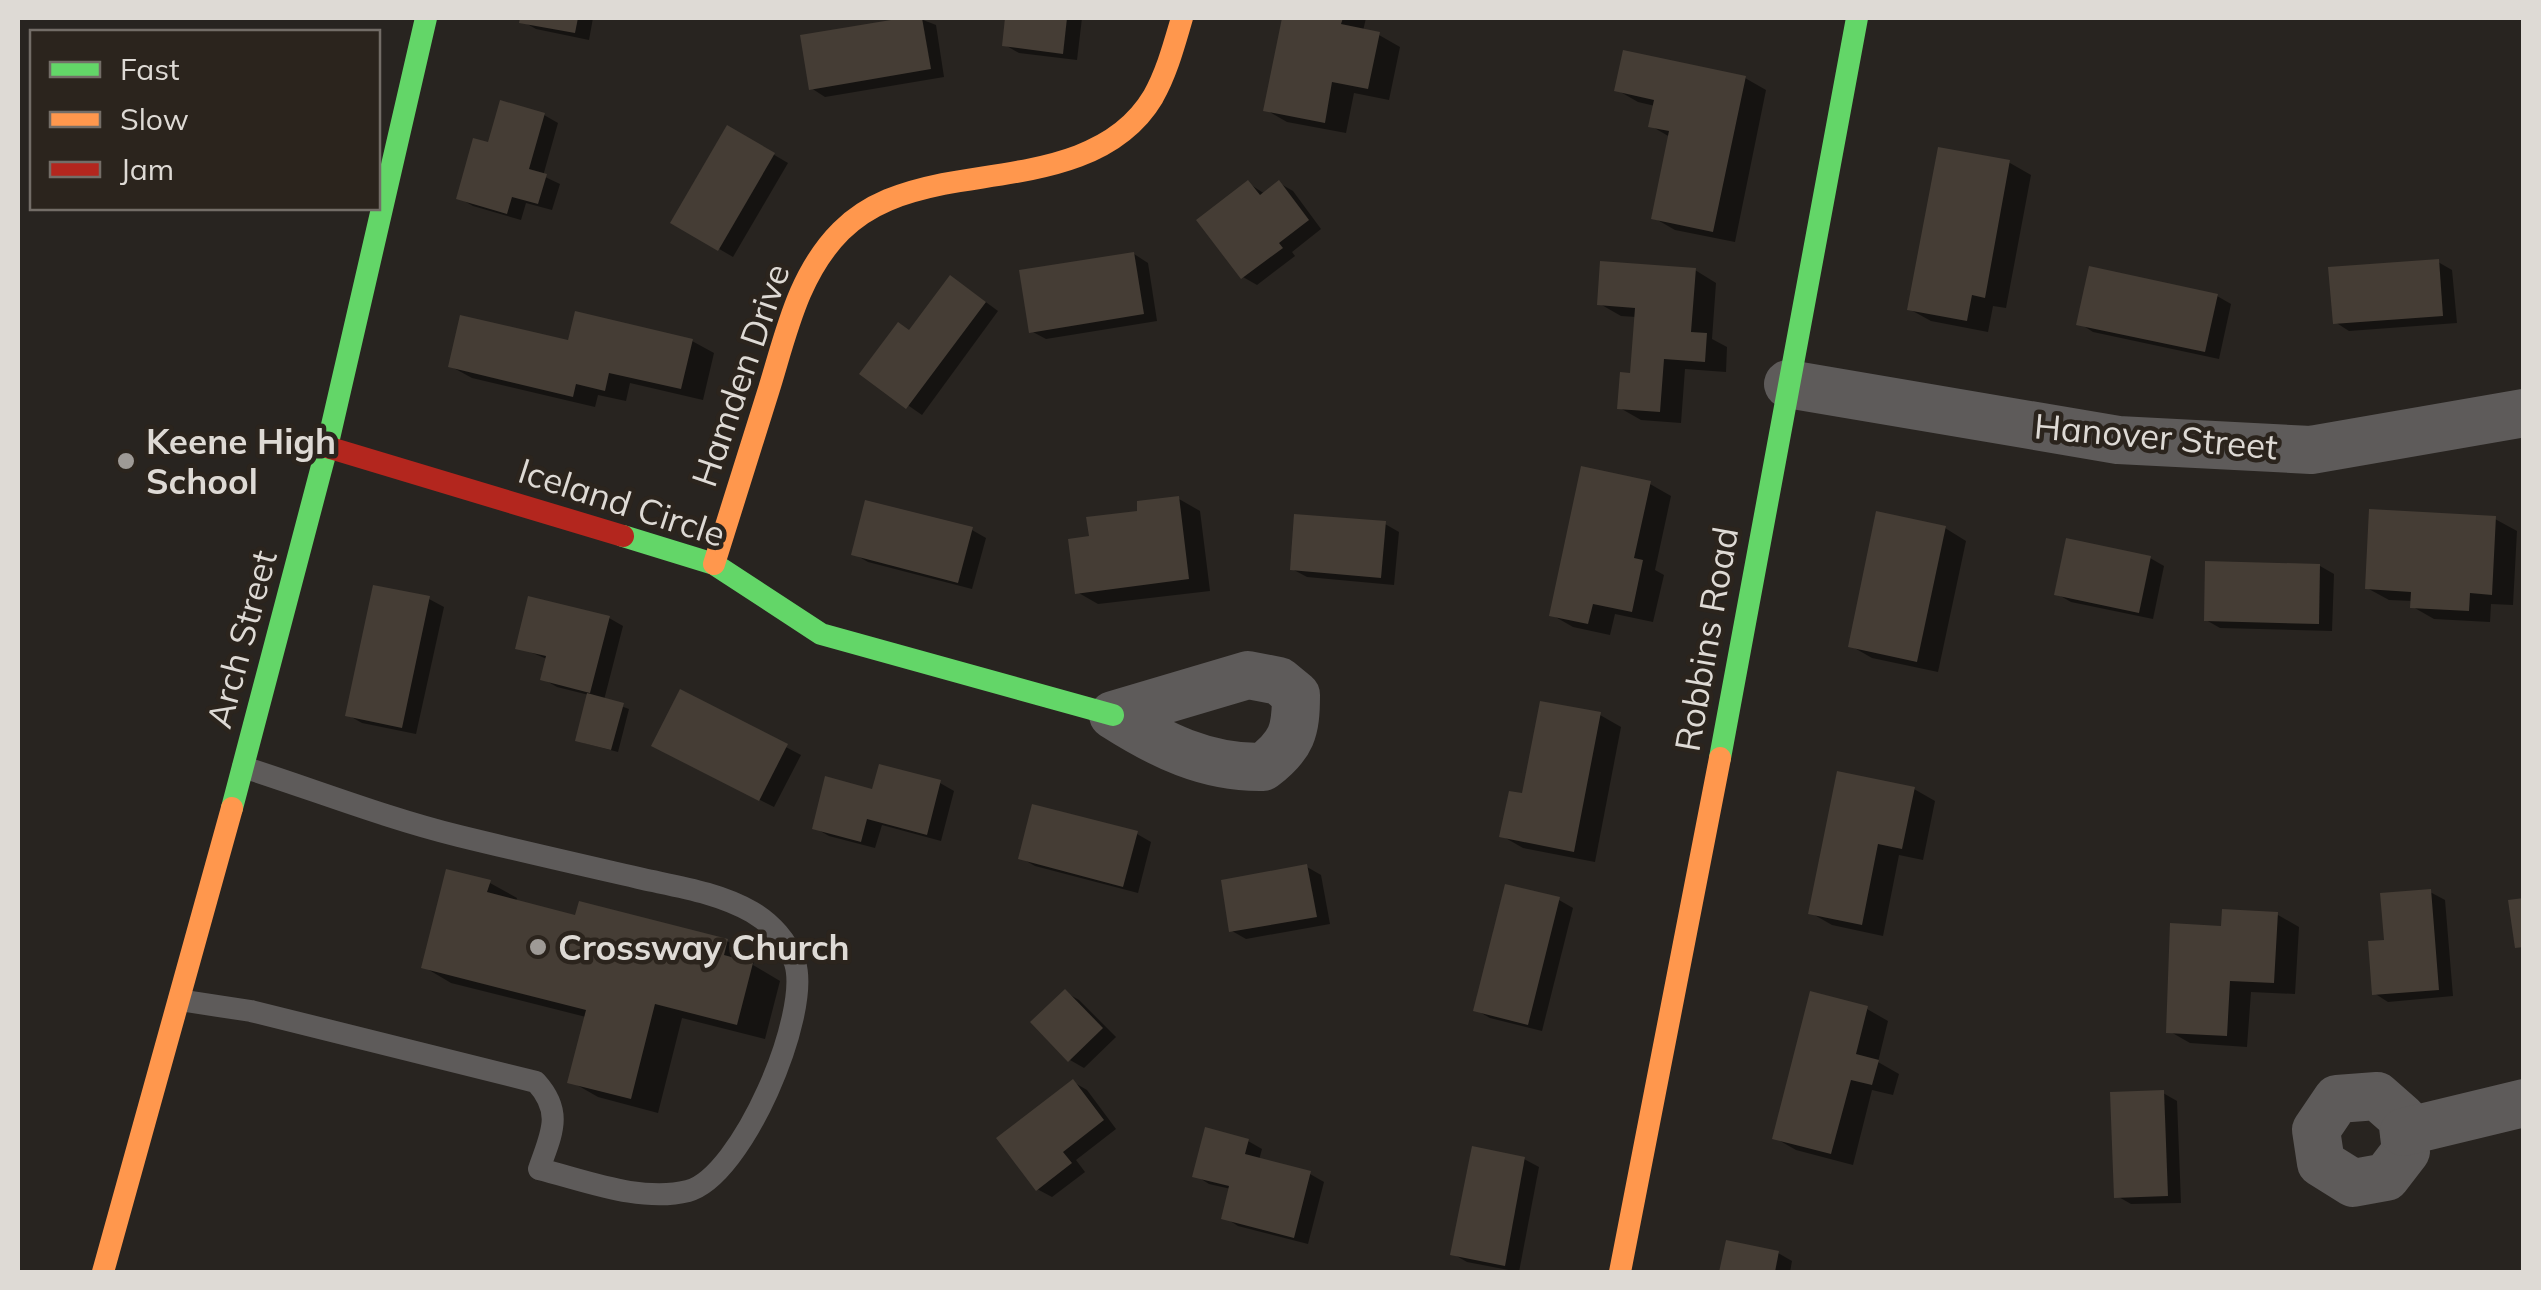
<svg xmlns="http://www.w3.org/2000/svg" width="2541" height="1290" font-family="Mulish,sans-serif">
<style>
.shadow{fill:#0007}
.building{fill:#453d35}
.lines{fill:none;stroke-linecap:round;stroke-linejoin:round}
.lane{stroke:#5e5b5a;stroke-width:22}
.street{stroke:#5e5b5a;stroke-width:48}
.fast{stroke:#63d668;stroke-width:22}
.slow{stroke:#ff974d;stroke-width:22}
.jam{stroke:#b3261e;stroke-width:22}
.poi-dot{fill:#9e9a96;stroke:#2b241d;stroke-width:4}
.labels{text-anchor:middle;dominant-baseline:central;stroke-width:9;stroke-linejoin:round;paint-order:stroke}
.street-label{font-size:35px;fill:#dedad5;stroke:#2b241d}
.poi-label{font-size:35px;font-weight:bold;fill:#dedad5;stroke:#2b241d;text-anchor:start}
</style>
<rect width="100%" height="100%" fill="#282420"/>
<g class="shadow">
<polygon points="523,18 593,18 589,40 536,29 522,21"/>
<polygon points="918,18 936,25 944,77 825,97 811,88 803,37"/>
<polygon points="1008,18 1082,18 1077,60 1019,53 1005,45"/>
<polygon points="1284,18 1366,18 1363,31 1379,35 1400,47 1389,100 1354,93 1346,133 1287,122 1266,110"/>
<polygon points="1745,78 1766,90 1735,242 1675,230 1654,218 1670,137 1651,126 1655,106 1638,102 1617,90"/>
<polygon points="544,115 558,123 543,176 560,184 552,210 526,203 521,220 473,206 459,198 490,145"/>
<polygon points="728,128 788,163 733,257 673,222"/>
<polygon points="1940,150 2010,163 2031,175 2006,308 1993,306 1988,332 1931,321 1909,309"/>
<polygon points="1248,183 1265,194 1279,183 1293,191 1321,229 1292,252 1295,256 1257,285 1243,277"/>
<polygon points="1134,254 1148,263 1157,321 1046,339 1031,331"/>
<polygon points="2438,262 2452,270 2457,323 2349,331 2335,322"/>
<polygon points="1695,270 1716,283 1712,339 1727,347 1726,372 1685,369 1681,423 1641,420 1620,408 1632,375 1636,317 1621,316 1600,304"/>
<polygon points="964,286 998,311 922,415 863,374"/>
<polygon points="2217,296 2231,304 2219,359 2093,332 2079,323"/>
<polygon points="692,341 714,353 703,400 630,383 626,401 598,395 595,407 472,378 450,366 570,343"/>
<polygon points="1650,484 1671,496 1655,570 1664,575 1653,622 1615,614 1610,635 1573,627 1552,615"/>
<polygon points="1179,499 1200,511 1210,591 1098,604 1077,592 1092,539 1140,513"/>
<polygon points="2495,519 2517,531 2513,605 2491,604 2490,622 2434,619 2413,607 2413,601 2389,600 2367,588"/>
<polygon points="1385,524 1399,532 1394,585 1307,577 1292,569"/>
<polygon points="1945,528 1966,541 1938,672 1872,658 1851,646"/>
<polygon points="972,530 986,538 972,589 868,562 854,554"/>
<polygon points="2150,558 2164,566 2153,619 2071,602 2057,594"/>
<polygon points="2320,566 2334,574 2332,631 2220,628 2206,620"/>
<polygon points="375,588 429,599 444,607 416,734 362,723 348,715"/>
<polygon points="609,618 623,626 604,700 629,709 618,752 584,743 589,695 557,687 543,679 547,659 518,647"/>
<polygon points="681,692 801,755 774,807 668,753"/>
<polygon points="1600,715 1621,727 1595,862 1523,848 1502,836"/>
<polygon points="940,783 954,791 941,841 882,825 875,848 829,836 815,828 874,792"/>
<polygon points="1914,789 1935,801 1923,860 1899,855 1883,936 1832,925 1811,913"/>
<polygon points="1137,834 1151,842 1138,893 1035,866 1021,858"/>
<polygon points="1307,867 1321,875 1330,924 1246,939 1232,931"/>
<polygon points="490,883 517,898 516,902 577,918 727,941 755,957 753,965 780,981 765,1039 682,1018 658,1113 598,1097 570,1081 586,1017 451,983 424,967"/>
<polygon points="2430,892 2445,900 2453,996 2388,1002 2374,993"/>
<polygon points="1559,900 1573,908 1542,1031 1490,1018 1476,1010"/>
<polygon points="2278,915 2299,927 2295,994 2251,992 2247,1047 2190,1043 2169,1031 2224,929"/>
<polygon points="1065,992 1079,1000 1116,1037 1084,1068 1070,1060"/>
<polygon points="1867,1009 1888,1021 1878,1062 1899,1074 1893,1095 1872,1090 1853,1165 1796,1150 1775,1138"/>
<polygon points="1073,1082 1087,1090 1116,1129 1076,1160 1085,1172 1052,1197 1037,1189"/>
<polygon points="2163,1093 2177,1101 2181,1203 2131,1204 2117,1196"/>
<polygon points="1248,1141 1262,1149 1259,1160 1310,1174 1324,1182 1308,1244 1238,1226 1224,1217 1231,1189 1209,1184 1195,1175"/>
<polygon points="1524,1159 1539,1167 1519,1272 1467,1262 1453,1254"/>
<polygon points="1728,1243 1778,1253 1792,1261 1790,1272 1722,1272"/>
</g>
<g class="building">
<polygon points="520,18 578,18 575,33 519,23"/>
<polygon points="903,18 922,18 931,69 809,90 800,35"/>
<polygon points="1005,18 1067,18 1063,54 1002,46"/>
<polygon points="1282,18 1343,18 1341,24 1380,32 1368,89 1332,82 1325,123 1263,111"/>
<polygon points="1623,50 1746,76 1713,232 1651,219 1669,131 1648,127 1654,100 1614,91"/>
<polygon points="500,100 545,113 529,169 547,174 538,204 512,197 507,214 456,199 473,138 488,142"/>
<polygon points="727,125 775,153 718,251 670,223"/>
<polygon points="1938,147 2010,160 1985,298 1972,295 1967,321 1907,310"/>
<polygon points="1248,180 1260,195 1279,180 1309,220 1279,243 1283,248 1241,279 1196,220"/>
<polygon points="1134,252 1144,314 1029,333 1019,270"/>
<polygon points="2439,259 2443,316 2333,324 2328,267"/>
<polygon points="1600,261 1696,268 1691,332 1707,333 1705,362 1664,359 1660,412 1617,409 1620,372 1630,373 1635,308 1597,305"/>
<polygon points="2089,266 2218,294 2205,352 2076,325"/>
<polygon points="950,275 986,302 906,409 859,374 898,322 909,330"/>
<polygon points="575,311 693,339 681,389 609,373 605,391 576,384 573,397 448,367 460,315 568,340"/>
<polygon points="1581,466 1651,481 1634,558 1643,560 1632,612 1593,604 1588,624 1549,616"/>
<polygon points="1179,496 1189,579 1075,594 1068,539 1089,536 1086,517 1137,511 1137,501"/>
<polygon points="865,500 973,527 958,583 851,555"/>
<polygon points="2369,509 2496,516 2492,595 2470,593 2469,611 2410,608 2411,592 2365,589"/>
<polygon points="1876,511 1946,526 1917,662 1848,647"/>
<polygon points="1294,514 1386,521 1381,578 1290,570"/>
<polygon points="2066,538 2151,556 2139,613 2054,595"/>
<polygon points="2205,561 2320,564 2319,624 2204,621"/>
<polygon points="373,585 430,596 402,728 345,716"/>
<polygon points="528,596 610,616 590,693 540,680 546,656 515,649"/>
<polygon points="680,689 788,744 759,801 651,746"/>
<polygon points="587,693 624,703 611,750 575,741"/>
<polygon points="1540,701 1601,712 1574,852 1499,837 1509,791 1522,793"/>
<polygon points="879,764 941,780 927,835 867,819 861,842 812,829 825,776 872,789"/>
<polygon points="1837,771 1915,787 1902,849 1878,844 1862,925 1808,914"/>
<polygon points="1032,804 1138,831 1123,887 1018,859"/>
<polygon points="1307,864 1317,917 1229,932 1221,880"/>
<polygon points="446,869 491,880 487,892 575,915 579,901 728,939 724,955 753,963 737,1025 655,1004 631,1099 567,1083 586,1010 421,968"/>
<polygon points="1505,884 1560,897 1528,1025 1473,1011"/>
<polygon points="2431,889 2439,990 2372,995 2368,941 2384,940 2380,893"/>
<polygon points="2524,898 2524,947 2515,948 2508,900"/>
<polygon points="2222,909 2278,912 2274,983 2230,981 2227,1036 2166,1033 2170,923 2221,926"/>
<polygon points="1065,989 1103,1028 1068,1062 1030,1022"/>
<polygon points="1810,991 1868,1006 1856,1054 1879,1060 1872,1085 1851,1080 1831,1154 1772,1139"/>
<polygon points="1073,1079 1104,1120 1063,1152 1072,1163 1036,1191 996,1138"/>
<polygon points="2164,1090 2168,1196 2114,1198 2110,1092"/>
<polygon points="1205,1127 1249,1139 1245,1154 1311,1171 1294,1238 1221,1219 1229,1186 1192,1177"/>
<polygon points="1472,1146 1525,1157 1505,1266 1450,1255"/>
<polygon points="1726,1240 1779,1251 1775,1272 1719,1272"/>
</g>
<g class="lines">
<path class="lane" d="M179,1000l72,11 285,71c28,31 15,52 3,87 45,11 102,34 149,22 54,-14 123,-177 107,-228 -7,-21 -24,-40 -43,-51 -33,-19 -72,-25 -109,-33 -61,-14 -123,-28 -184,-43 -73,-18 -144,-46 -216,-69"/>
<g class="street">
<polyline points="1788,384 2118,440 2311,450 2524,413"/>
<path d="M1248,675l31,6 17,14c0,36 -4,50 -33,72 -57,1 -103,-22 -150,-52z"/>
<polygon points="2377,1096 2402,1118 2406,1151 2386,1177 2353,1183 2321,1163 2316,1130 2337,1099"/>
<polyline points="2404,1132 2524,1103"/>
</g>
<g class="fast">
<polyline points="623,536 714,564 821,634 1113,715"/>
<polyline points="1720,758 1857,18"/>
<polyline points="232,808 327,447 426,18"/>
</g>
<g class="slow">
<path d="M714,564c18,-58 37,-116 55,-175 17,-55 29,-115 72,-158 28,-28 63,-39 102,-47 73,-14 167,-15 210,-87 14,-25 21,-52 29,-79"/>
<polyline points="103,1272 232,808"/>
<polyline points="1620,1272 1720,758"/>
</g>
<polyline class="jam" points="327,447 623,536"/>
</g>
<g class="poi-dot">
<circle cx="126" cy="461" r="10"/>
<circle cx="538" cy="947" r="10"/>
</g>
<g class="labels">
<g class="street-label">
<text transform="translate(740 375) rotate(-71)">Hamden Drive</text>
<text transform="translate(2156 436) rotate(5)">Hanover Street</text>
<text transform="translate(622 502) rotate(18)">Iceland Circle</text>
<text transform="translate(241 639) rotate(-75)">Arch Street</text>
<text transform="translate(1706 639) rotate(-80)">Robbins Road</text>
</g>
<g class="poi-label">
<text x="146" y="441">Keene High<tspan x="146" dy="40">School</tspan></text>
<text x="558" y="947">Crossway Church</text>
</g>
</g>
<rect width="2541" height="1290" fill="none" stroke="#dedad5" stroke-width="40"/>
<rect x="30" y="30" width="350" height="180" fill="#2b241d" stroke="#736d67" stroke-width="2.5"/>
<rect x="50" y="62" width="50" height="15" fill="#63d668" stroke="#736d67" stroke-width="2.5"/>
<text x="120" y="80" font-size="30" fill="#dedad5">Fast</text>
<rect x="50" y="112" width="50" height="15" fill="#ff974d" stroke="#736d67" stroke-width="2.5"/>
<text x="120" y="130" font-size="30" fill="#dedad5">Slow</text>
<rect x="50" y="162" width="50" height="15" fill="#b3261e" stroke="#736d67" stroke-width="2.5"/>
<text x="120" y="180" font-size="30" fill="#dedad5">Jam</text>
</svg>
